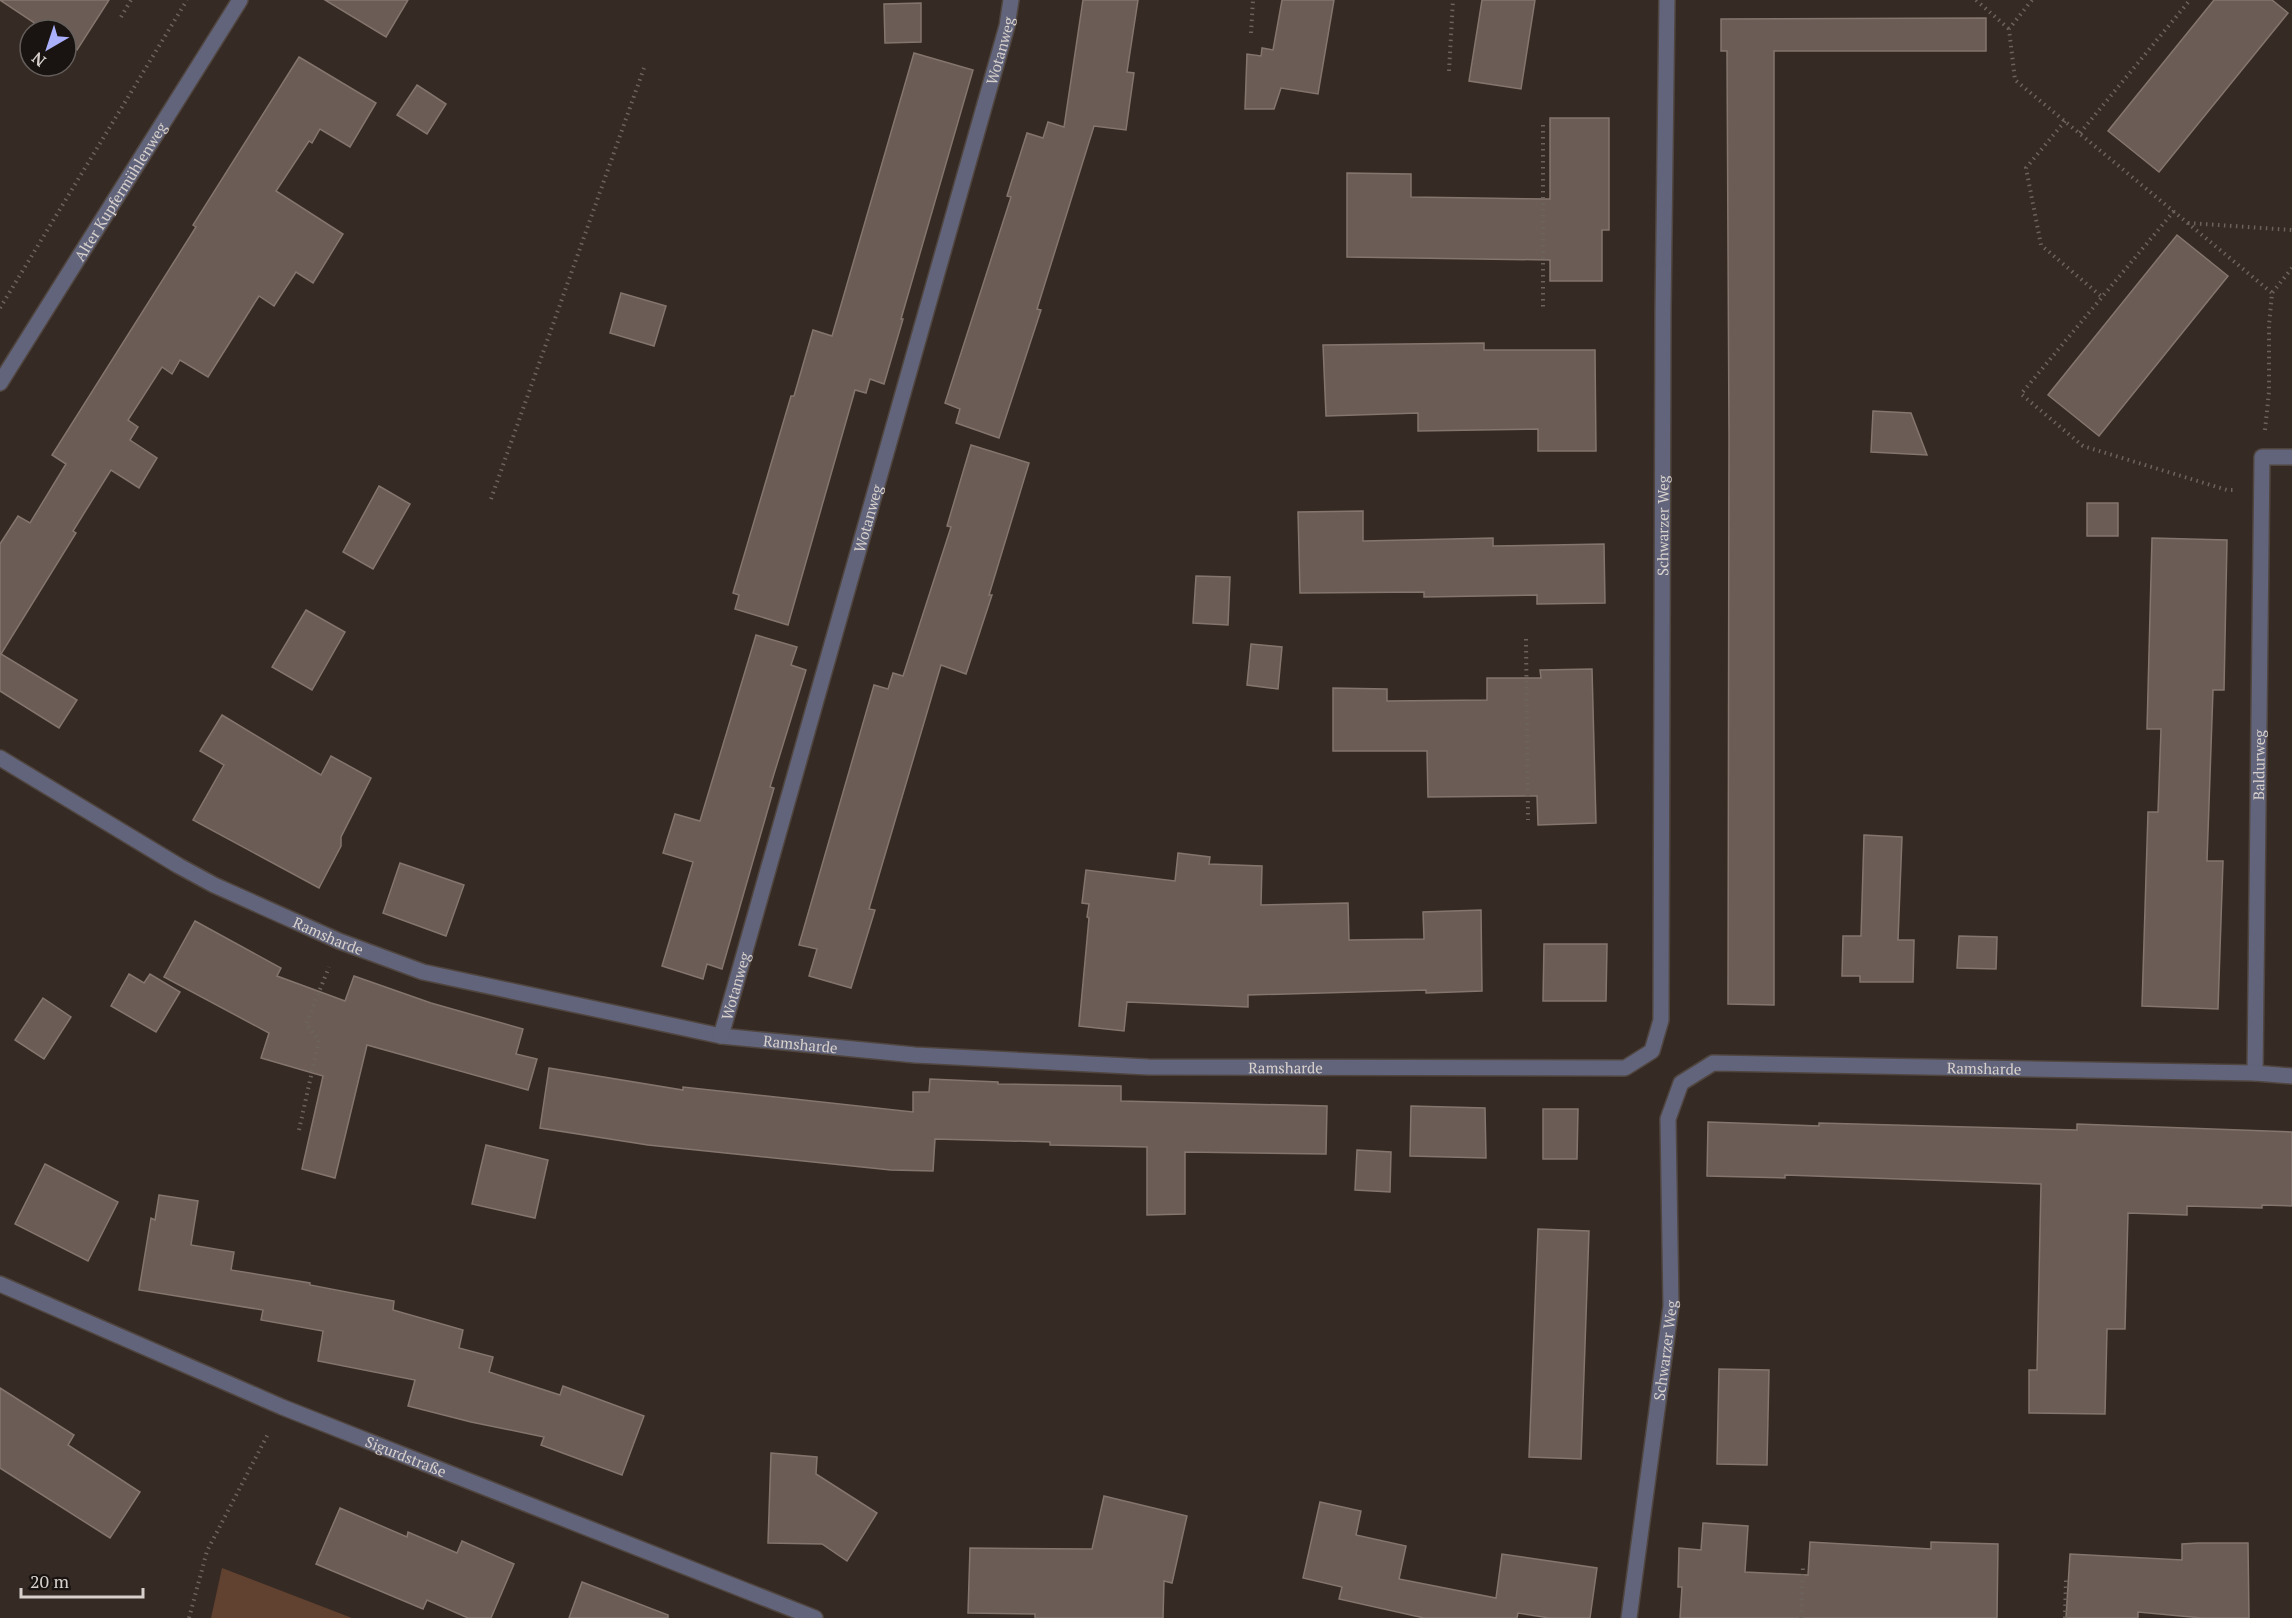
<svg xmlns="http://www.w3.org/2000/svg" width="2292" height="1618" font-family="'PT Serif',serif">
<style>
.green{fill:#614130}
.building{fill:#6b5d56;stroke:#84766e;stroke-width:1.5}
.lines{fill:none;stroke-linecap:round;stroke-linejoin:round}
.minor-casing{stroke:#50453f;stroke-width:18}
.path{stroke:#6d635d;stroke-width:4;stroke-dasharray:1.5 4.5;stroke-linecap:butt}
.minor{stroke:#61647a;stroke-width:15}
.labels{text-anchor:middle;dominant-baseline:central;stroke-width:4.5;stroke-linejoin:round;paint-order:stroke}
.street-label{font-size:15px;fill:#d8d0cc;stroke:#191411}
</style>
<rect width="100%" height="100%" fill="#362a24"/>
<polygon class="green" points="222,1568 352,1618 211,1618"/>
<g class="building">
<polygon points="0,0 109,0 77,50 66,43 66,30 45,30"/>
<polygon points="325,0 408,0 386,37"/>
<polygon points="1083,0 1138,0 1127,72 1134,73 1126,130 1094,126 1037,309 1041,310 999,438 956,423 960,409 945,403 1011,197 1007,196 1027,133 1043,138 1048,122 1064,127"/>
<polygon points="1282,0 1334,0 1318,94 1281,88 1274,109 1245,109 1247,54 1261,56 1262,48 1273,50"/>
<polygon points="1482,0 1535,0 1521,89 1469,81"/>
<polygon points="2214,0 2272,0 2288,13 2159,172 2108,131"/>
<polygon points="921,3 921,42 885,43 884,4"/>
<polygon points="1986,18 1986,51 1774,51 1774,1005 1728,1004 1729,438 1727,51 1721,51 1721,19"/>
<polygon points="914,53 973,70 901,319 903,319 884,384 870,379 866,393 855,390 788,625 735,609 739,595 733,593 791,396 794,396 813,330 832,336"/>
<polygon points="299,57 376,103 350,147 320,129 312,143 309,141 276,191 343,234 313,283 296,272 274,306 259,296 208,377 180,360 172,374 162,367 128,420 138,427 130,440 157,458 139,488 111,470 73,531 76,533 1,654 77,700 59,728 0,691 0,544 18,516 30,523 66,464 52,455 196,227 193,225"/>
<polygon points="417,85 446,104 427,134 397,115"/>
<polygon points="1550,118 1609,118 1609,230 1602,230 1602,281 1550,281 1550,260 1347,257 1347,173 1411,174 1411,197 1550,199"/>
<polygon points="2177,235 2228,276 2099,436 2048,395"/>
<polygon points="621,293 666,306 654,346 610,333"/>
<polygon points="1484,343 1484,350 1595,350 1596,451 1538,451 1538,429 1418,431 1418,413 1326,416 1323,345"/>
<polygon points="1873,411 1911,413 1927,455 1871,452"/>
<polygon points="971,445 1029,463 989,595 992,595 966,674 941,665 869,909 875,910 851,988 809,976 817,949 799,945 874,685 888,689 893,673 903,676 951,527 947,526"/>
<polygon points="379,486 410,504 373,569 343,552"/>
<rect x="2087" y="503" width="31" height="33"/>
<polygon points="1363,511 1363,541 1493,538 1493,546 1604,544 1605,603 1537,604 1537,595 1424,597 1424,592 1300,593 1298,512"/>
<polygon points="2152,538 2227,540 2224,690 2213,690 2207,861 2223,861 2218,1009 2142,1006 2148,812 2158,812 2161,729 2147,729"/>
<polygon points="1196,576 1230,577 1228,625 1193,623"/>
<polygon points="306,610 345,632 312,690 272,667"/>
<polygon points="756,635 797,647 791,665 806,670 770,787 774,788 722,969 707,964 703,979 662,966 693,862 663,853 675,814 700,821"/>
<polygon points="1251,644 1282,647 1278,689 1247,685"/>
<polygon points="1592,669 1596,823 1538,825 1537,796 1428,797 1427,751 1333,751 1333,688 1387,689 1387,701 1487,700 1487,678 1541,678 1540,670"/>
<polygon points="222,715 321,775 331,756 371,778 341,837 341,846 319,888 193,820 224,765 200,751"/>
<polygon points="1864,835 1902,837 1898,940 1914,940 1913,982 1860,982 1860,976 1842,976 1843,936 1861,936"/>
<polygon points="1178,853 1210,857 1209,864 1262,866 1261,905 1348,903 1349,940 1424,939 1423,912 1481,910 1482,991 1426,993 1426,990 1248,995 1248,1007 1127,1002 1124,1031 1079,1026 1089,918 1087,917 1089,904 1082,903 1086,870 1175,881"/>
<polygon points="400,863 464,885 446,936 383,913"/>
<polygon points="195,921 281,968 277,976 345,1001 354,976 431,1003 523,1029 516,1054 537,1059 528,1090 367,1045 335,1178 302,1169 323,1076 261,1058 269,1033 164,977"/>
<polygon points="1959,936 1997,937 1996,969 1957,968"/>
<polygon points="1544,944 1607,944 1606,1001 1543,1001"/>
<polygon points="129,974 144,983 150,974 180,992 156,1032 111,1006"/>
<polygon points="43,998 71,1017 44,1059 15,1040"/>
<polygon points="549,1068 683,1090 683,1087 913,1112 913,1092 929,1092 930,1079 998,1082 998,1084 1121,1086 1121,1101 1327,1106 1326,1154 1185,1152 1185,1214 1147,1215 1147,1147 1050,1145 1050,1142 935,1139 933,1171 891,1170 648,1145 540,1128"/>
<polygon points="1411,1106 1485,1108 1486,1158 1410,1156"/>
<polygon points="1543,1109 1578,1109 1577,1159 1543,1159"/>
<polygon points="1708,1122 1819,1126 1819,1123 2077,1130 2077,1124 2292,1132 2292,1206 2262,1205 2262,1208 2187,1206 2187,1215 2128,1213 2125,1329 2107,1329 2105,1414 2029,1413 2029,1370 2037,1370 2041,1184 1785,1175 1785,1178 1707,1176"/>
<polygon points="486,1145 548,1160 535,1218 472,1204"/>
<polygon points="1357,1150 1391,1152 1390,1192 1355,1190"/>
<polygon points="45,1164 118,1202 88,1261 15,1224"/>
<polygon points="159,1195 198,1201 191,1245 234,1252 231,1270 310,1283 310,1285 394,1301 393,1310 463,1330 459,1348 493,1357 489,1372 560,1395 563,1386 644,1416 622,1475 541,1445 544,1437 471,1422 408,1406 415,1380 318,1361 323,1331 261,1320 263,1310 139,1290 151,1218 155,1220"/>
<polygon points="1538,1229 1589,1231 1581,1459 1529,1457"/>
<polygon points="1719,1369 1769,1370 1767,1465 1717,1464"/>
<polygon points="0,1388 74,1435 68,1445 140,1492 110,1538 0,1468"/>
<polygon points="771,1453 817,1457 816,1474 877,1513 847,1561 822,1544 768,1543"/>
<polygon points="1104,1496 1187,1516 1172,1583 1164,1581 1163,1618 1035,1618 1035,1614 968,1613 970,1548 1092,1549"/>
<polygon points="1320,1502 1361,1511 1356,1535 1406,1546 1399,1579 1496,1598 1502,1554 1597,1568 1590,1618 1549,1618 1518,1613 1517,1618 1424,1618 1339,1599 1342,1587 1303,1578"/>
<polygon points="340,1508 407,1537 408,1532 457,1553 462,1541 514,1564 491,1618 468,1618 427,1600 423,1609 316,1564"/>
<polygon points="1703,1523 1748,1526 1745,1572 1808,1575 1810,1542 1931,1549 1931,1542 1998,1544 1997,1618 1680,1618 1682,1587 1678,1587 1679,1548 1701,1550"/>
<polygon points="2198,1543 2248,1543 2249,1618 2202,1618 2138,1612 2138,1618 2066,1618 2070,1554 2182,1560 2182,1544"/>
<polygon points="582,1582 668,1615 668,1618 569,1618"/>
</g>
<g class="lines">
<g class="minor-casing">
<g id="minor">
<path id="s1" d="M0,383l240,-383"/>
<path id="s2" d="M0,758l179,108 35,19 125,56 84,31 298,64 194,19 233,12 477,1 27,-17 9,-31 2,-709 4,-311"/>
<path id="s3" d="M721,1036l286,-1010 4,-26"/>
<path id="s4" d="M2255,1073l7,-616h30"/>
<path id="s5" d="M0,1284l282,123 533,211"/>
<path id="s6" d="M1629,1618l42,-312 -3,-187 13,-36 32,-20 542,10 37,3"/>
</g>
</g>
<g class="path">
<polyline points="1976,0 2009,29"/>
<polyline points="2032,0 2009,29 2015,80 2272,293"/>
<polyline points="121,17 131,0"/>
<polyline points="1251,33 1253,0"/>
<polyline points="1449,71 1453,0"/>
<polyline points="2065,121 2026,168 2041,245 2102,297"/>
<polyline points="1543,125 1543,310"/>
<polyline points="2080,133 2190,0"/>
<polyline points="2174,211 2021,394 2083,446 2227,490 2234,490"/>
<polyline points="2188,223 2292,230"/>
<polyline points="0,308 187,0"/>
<polyline points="2265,430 2269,392 2269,325 2272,293 2292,268"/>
<polyline points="491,499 644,68"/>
<polyline points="1526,639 1528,820"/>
<polyline points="299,1130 319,1040 306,1024 329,967"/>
<polyline points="189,1618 207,1551 269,1432"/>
<polyline points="1801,1618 1803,1566"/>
<polyline points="2065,1618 2066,1579"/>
</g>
<use href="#minor" class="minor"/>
</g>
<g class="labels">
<g class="street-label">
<text stroke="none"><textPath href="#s3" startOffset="1024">Wotanweg</textPath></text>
<text stroke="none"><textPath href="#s1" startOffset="226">Alter Kupfermühlenweg</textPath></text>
<text stroke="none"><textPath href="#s3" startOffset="538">Wotanweg</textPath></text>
<text stroke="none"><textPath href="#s2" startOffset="2244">Schwarzer Weg</textPath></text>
<text stroke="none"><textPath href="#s4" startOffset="308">Baldurweg</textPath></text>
<text stroke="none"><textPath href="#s2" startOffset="374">Ramsharde</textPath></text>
<text stroke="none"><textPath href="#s3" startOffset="52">Wotanweg</textPath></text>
<text stroke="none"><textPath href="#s2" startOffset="860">Ramsharde</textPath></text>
<text stroke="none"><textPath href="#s2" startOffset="1346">Ramsharde</textPath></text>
<text stroke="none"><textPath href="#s6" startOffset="849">Ramsharde</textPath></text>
<text stroke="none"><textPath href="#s6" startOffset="270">Schwarzer Weg</textPath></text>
<text stroke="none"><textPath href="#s5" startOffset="441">Sigurdstraße</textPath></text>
</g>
</g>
<g transform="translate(48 48) rotate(219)"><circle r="28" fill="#191411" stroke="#655f5c" stroke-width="1.5"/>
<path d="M0-4.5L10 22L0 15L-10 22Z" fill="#aab0fc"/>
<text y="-9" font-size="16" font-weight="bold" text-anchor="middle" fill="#d8d0cc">N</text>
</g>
<path d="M21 1588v9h122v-9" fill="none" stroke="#d8d0cc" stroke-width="3"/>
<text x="30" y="1588" font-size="18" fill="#d8d0cc" stroke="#191411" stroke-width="4.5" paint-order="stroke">20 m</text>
</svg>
